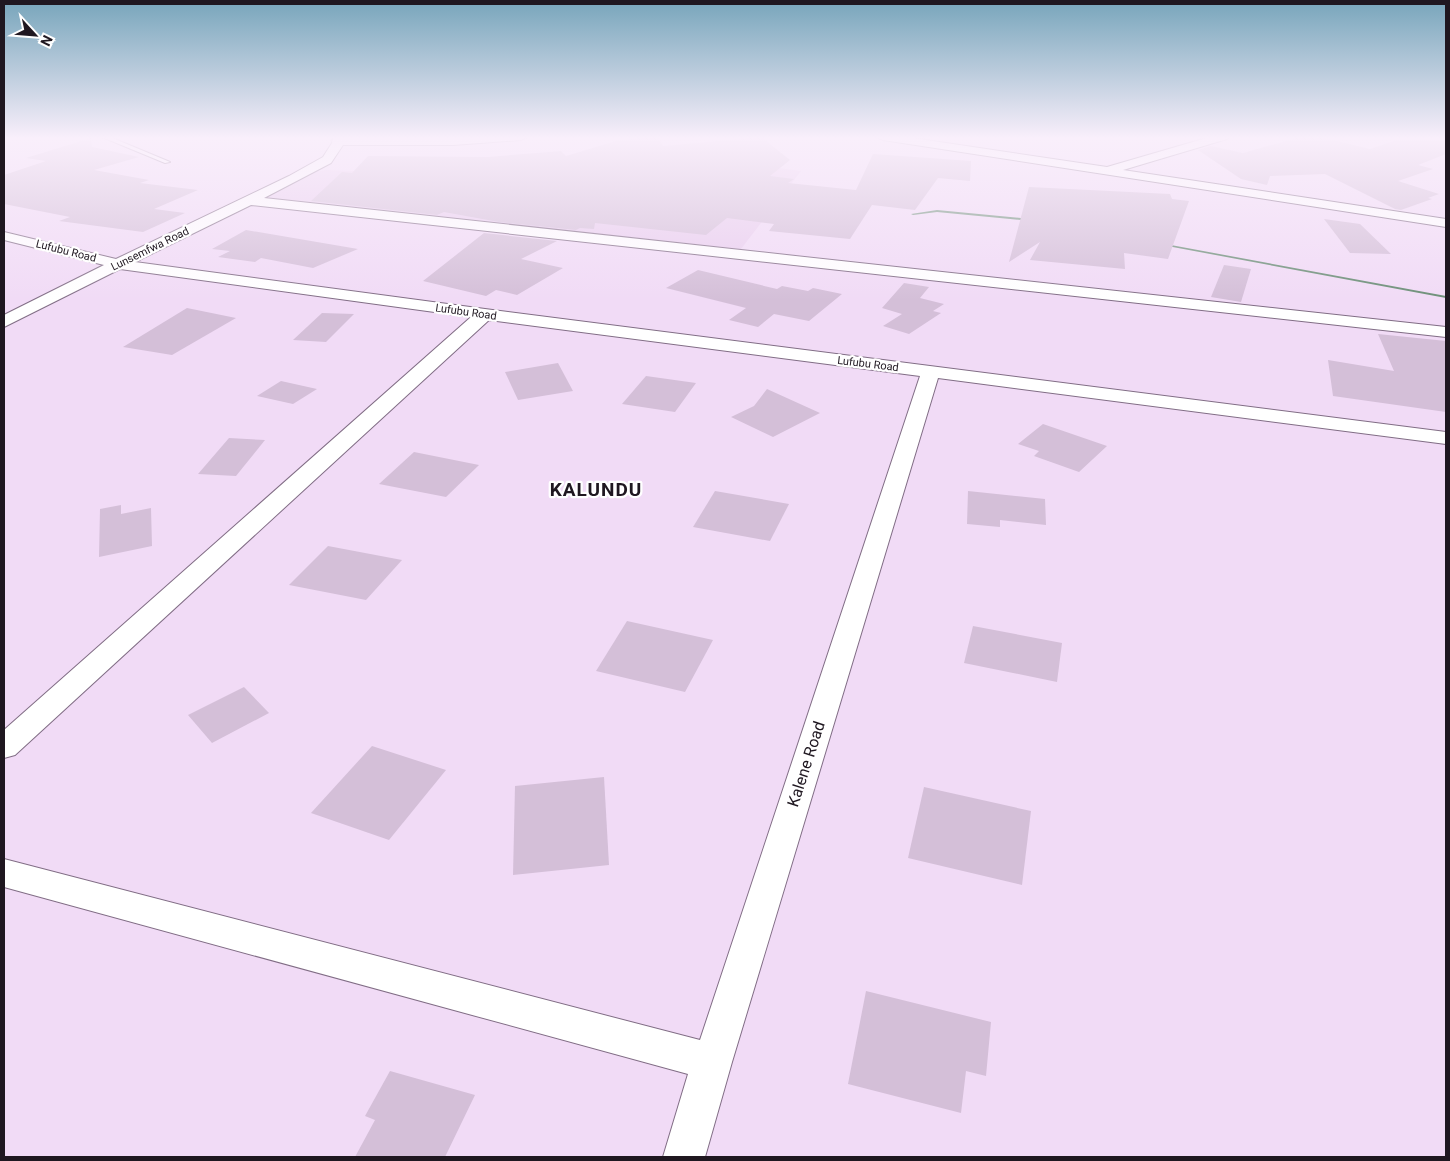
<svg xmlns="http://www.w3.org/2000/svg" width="1450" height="1161" font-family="Roboto,sans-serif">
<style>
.built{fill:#e9ceee}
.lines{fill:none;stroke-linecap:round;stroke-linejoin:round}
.stream{fill:#6d8f78;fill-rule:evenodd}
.building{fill:#d4bfd8}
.lane-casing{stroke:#816d85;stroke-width:2}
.street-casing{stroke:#816d85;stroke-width:2}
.lane{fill:#fff;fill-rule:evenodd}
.street{fill:#fff;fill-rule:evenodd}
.labels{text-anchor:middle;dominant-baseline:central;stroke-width:4.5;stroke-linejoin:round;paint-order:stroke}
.far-street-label{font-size:11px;fill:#1f1720;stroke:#fff}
.near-street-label{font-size:16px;fill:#1f1720;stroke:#fff}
.district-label{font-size:19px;font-weight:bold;letter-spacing:1px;fill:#1f1720;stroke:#fff}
</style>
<rect width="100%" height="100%" fill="#f1dbf6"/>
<polygon class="built" points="757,165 801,171 741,249 262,197 309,172 326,170 440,174"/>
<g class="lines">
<g class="stream">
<polygon points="937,210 1031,219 1033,220 1031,221 937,212 913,215 911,214"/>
<polygon points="1160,243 1446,296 1446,298 1162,245 1160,244"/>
</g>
</g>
<g class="building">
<polygon points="658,137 663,146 761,137 790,160 770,176 794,179 788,183 856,190 873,154 971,161 970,181 938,178 915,210 872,205 850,239 769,231 774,224 727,218 706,235 595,223 594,229 580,228 576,230 499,222 444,212 437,215 311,201 342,172 352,173 368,156 488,157 561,151 566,156 619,140"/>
<polygon points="1300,137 1320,137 1370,149 1397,140 1446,141 1446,154 1418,165 1433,169 1398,181 1439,194 1428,198 1432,199 1401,210 1395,209 1325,174 1270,176 1267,185 1241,179 1198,150 1211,146 1243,153"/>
<polygon points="91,138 92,147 139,157 94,170 149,180 140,183 198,190 154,209 185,213 143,232 59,221 70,217 4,204 4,175 46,161 26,158"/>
<polygon points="1029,187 1170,194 1172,199 1189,201 1168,259 1124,253 1125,269 1030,260 1040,242 1009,262"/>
<polygon points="1324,219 1360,224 1391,254 1350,253"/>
<polygon points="246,230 358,249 313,268 261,258 255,262 218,257 230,251 212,249"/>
<polygon points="484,233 557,241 521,259 563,268 517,295 496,290 486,296 423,281"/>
<polygon points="1224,265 1251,269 1241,302 1211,297"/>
<polygon points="698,270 777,289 782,286 808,291 813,288 842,294 809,321 774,314 758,327 729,320 746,308 666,288"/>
<polygon points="904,283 929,287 920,298 944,304 933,311 941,313 909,334 883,326 902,314 882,308"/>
<polygon points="187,308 236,318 172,355 123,347"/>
<polygon points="322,313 354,314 326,342 293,340"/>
<polygon points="1378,334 1446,341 1446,412 1333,396 1328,360 1394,371"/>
<polygon points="558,363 573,391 518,400 505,372"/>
<polygon points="646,376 696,383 675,412 622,404"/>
<polygon points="281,381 317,389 293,404 257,396"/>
<polygon points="767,389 820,413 773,437 731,417 754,406"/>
<polygon points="1043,424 1107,446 1079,472 1034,456 1039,451 1018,444"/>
<polygon points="229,438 265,440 236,476 198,474"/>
<polygon points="414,452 479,465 446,497 379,484"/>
<polygon points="715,491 789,504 770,541 693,527"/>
<polygon points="968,491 1045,499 1046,525 1000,520 1000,527 967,524"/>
<polygon points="121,505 121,514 151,508 152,546 99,557 100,509"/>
<polygon points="328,546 402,560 366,600 289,585"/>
<polygon points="627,621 713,640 685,692 596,671"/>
<polygon points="973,626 1062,643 1057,682 964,663"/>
<polygon points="244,687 269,713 212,743 188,715"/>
<polygon points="372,746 446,770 389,840 311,813"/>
<polygon points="604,777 609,865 513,875 515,786"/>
<polygon points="924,787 1031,811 1022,885 908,858"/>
<polygon points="866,991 991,1022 986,1076 966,1071 961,1113 848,1084"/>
<polygon points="390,1071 475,1095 445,1157 355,1157 375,1120 365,1116"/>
</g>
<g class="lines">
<g class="lane-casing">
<polygon id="lane" points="102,137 110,137 170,162 165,163"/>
</g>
<g class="street-casing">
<g id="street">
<polygon points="333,137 527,137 521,140 453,145 343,145 331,163 264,198 1446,327 1446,337 251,205 135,262 485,309 1446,432 1446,444 938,378 732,1062 705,1157 663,1157 688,1074 4,887 4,859 700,1040 920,376 489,320 15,755 4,758 4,730 471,317 120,269 4,327 4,315 104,265 4,240 4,232 116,259 289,176 323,157 332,143"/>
<polygon points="877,137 906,137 1107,167 1210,137 1229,137 1227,139 1123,170 1446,219 1446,227 883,140"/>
</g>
</g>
<use href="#lane" class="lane"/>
<use href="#street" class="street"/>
</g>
<linearGradient id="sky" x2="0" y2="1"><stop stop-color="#77a5bb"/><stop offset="0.46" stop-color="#f9effb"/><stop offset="1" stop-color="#f9effb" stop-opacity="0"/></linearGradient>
<rect width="1450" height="300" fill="url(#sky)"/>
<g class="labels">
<g class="far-street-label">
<text transform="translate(150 249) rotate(-26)">Lunsemfwa Road</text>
<text transform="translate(66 251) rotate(14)">Lufubu Road</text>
<text transform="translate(466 312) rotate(8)">Lufubu Road</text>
<text transform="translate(868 364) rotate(7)">Lufubu Road</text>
</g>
<g class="near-street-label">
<text transform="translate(806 764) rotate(-72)">Kalene Road</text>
</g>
<g class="district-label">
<text x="596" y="489">KALUNDU</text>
</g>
</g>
<rect width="1450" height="1161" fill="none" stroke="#1f1720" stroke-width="10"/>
<g transform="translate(35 35) rotate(116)" stroke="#ffffff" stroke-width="4" paint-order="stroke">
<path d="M0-4L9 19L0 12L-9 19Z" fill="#1f1720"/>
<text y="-8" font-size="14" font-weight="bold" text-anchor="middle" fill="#1f1720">N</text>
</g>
</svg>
